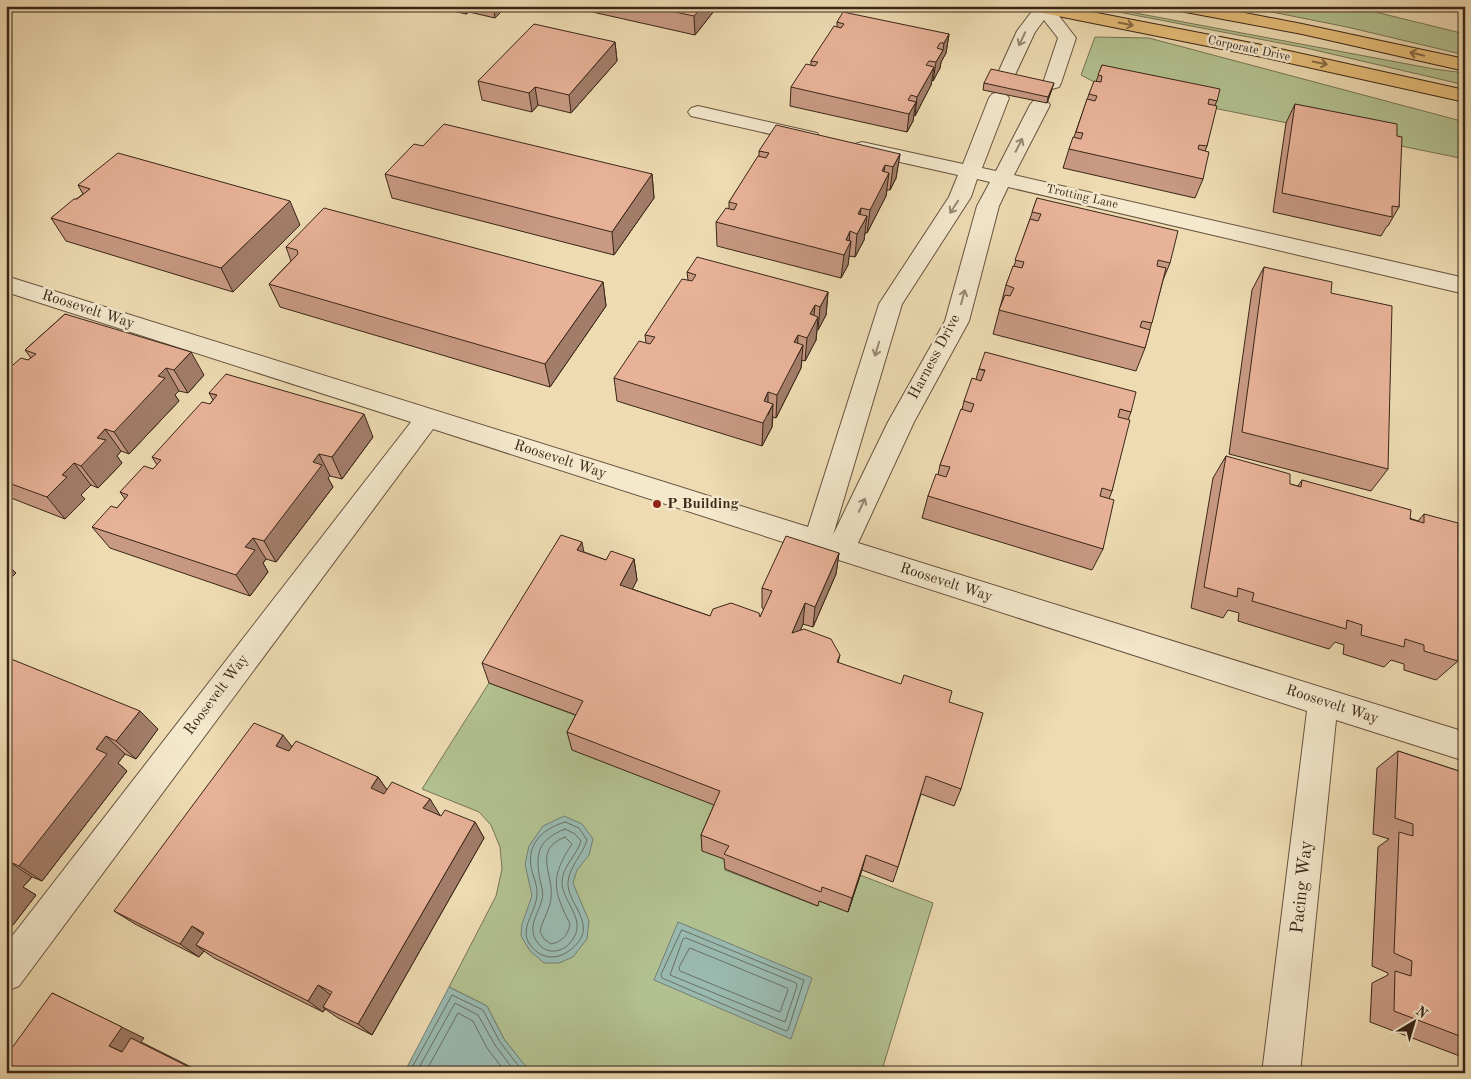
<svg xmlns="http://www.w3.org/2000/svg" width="1471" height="1079" font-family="'Old Standard TT',serif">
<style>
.green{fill:#b3c190;stroke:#767454}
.water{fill:#9abab1;stroke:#737f74}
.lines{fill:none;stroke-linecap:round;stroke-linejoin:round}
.shore{stroke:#6a7064;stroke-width:1}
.minor-casing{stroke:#66533e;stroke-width:2}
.major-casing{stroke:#392618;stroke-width:2}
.minor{fill:#f4e8cd;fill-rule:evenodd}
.major{fill:#e7be79;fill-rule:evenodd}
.wall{fill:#c89983;stroke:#392618}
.shaded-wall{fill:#a27d6a;stroke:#392618}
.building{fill:#e8b298;stroke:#392618}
.oneway{stroke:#876a44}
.oneway2{stroke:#968772}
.poi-dot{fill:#8f2418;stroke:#f4e8cd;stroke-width:2}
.labels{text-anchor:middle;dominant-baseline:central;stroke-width:5;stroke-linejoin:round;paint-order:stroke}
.far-street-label{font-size:12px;fill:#392618;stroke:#f4e8cd}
.street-label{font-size:15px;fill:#392618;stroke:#f4e8cd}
.poi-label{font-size:15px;font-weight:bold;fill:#392618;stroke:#f4e8cd;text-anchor:start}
.near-street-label{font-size:18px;fill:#392618;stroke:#f4e8cd}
</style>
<rect width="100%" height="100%" fill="#eedbb2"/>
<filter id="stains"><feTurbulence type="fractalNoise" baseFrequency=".004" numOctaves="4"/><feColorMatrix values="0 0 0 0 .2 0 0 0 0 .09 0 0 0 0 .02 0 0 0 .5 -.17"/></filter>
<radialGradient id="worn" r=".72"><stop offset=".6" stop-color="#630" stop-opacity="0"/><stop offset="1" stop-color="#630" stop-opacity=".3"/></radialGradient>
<g class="green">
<polygon points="1242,6 1351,6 1465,34 1465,55 1347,27"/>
<polygon points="1114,9 1434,69 1465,73 1465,85 1306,48 1113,11"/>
<polygon points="1095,37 1149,38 1465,122 1465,159 1100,85 1081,75"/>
<polygon points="489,683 588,720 721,808 729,861 725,870 817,906 819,901 848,912 860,875 933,903 881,1073 531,1073 528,1070 504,1039 487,1006 449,987 496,896 502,869 500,847 491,825 479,812 422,789"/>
</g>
<g class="water">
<polygon points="564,816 582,824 593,839 589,855 577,870 573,883 589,921 587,939 573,957 559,963 544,963 530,951 521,936 522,924 532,896 525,864 529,846 543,826"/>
<polygon points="678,922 812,978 791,1039 654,980"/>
<polygon points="449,987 487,1006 504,1039 531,1073 404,1073"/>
</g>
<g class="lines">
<g class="shore">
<path d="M565,822l14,6 8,12c-4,14 -18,27 -19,42 -1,19 21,35 14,54 -4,9 -14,17 -23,20 -8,2 -15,1 -22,-4 -25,-20 1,-38 0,-60 0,-9 -5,-17 -6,-26 -4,-24 14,-38 34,-44z"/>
<path d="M565,829l10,5 6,7c-4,14 -19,26 -19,41 0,18 20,33 14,51 -8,21 -33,26 -42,3 -5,-12 6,-26 8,-37 2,-6 -1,-13 -2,-19 -5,-27 -2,-40 25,-51z"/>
<path d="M565,837l7,7c-22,33 -19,46 -2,80 -2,11 -8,18 -19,20l-7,-5 -4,-7c2,-12 10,-22 11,-34 3,-25 -19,-48 14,-61z"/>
<polygon points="682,930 804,980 788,1030 786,1031 662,978 661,975"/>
<polygon points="686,938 796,983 797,986 785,1022 670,975 683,939"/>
<polygon points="690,948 787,988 788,990 780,1012 680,971 679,968"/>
<polyline points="409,1073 452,995 483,1010 500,1042 524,1073"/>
<polyline points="416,1073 455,1003 478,1015 495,1045 516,1073"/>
<polyline points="425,1073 458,1013 473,1021 487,1048 506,1073"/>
</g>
<g class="minor-casing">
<g id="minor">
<polygon points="1036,6 1055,6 1053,8 1076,38 1061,83 1059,87 1052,89 1045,87 1043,83 1058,38 1044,20 1035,32 1013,79 1006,81 999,79 997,75 1017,31"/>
<path d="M999,92l7,2 3,4 -27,70 14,3 34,-66 3,-4 7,-2 7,2 3,4 -36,70 451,103v16l-457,-107 -9,19 -30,115 -55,101 -56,121 607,189v29l-129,-41 -36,353h-38l45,-362 -874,-282 -414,557 -13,5v-47l405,-522 -405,-130v-16l802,251 71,-223 70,-107 9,-22 -103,-23 -3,-4 3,-4 7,-2 101,22 26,-66 3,-4zM977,179l13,3 -13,24 -32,115 -57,101 -55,113 69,-231 69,-107z"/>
<polygon points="698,106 817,133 820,137 817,141 810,143 691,116 688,112 691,108"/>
</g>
</g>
<g class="major-casing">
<g id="major">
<polygon points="1024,6 1061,6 1267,46 1465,90 1465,102 1267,58 1033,11 1027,10"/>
<polygon points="1171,6 1209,6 1302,24 1465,59 1465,71 1302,34 1180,11 1174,10"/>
</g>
</g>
<use href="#minor" class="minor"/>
<use href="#major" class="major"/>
</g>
<g class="wall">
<polygon points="432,6 507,6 495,18 469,12 466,14"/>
<polygon points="579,6 718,6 695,35 579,9"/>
<polygon points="837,22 949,34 946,53 941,62 940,68 933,81 932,80 931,85 915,116 914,115 913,121 907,132 790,106 791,87 811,65 811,61 837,27"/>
<polygon points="615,42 617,61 571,113 538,105 532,112 482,100 478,81"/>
<polygon points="1102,65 1217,101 1215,105 1207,146 1205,151 1203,179 1195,198 1063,168 1069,149 1074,137 1089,94 1096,82"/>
<polygon points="984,83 1052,89 1047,103 983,90"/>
<polygon points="1295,104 1397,136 1399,207 1388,226 1387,226 1381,236 1273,212 1286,123"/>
<polygon points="423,146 652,174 654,198 614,255 392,198 385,174"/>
<polygon points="759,151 900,154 896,178 890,190 887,190 886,196 867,233 865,233 864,240 855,257 849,256 848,265 841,278 717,246 716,222 729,208 729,202 759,156"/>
<polygon points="78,185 300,225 233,292 66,241 51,218 83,194"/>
<polygon points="1037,198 1170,263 1163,280 1145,348 1136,371 993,334 1006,285 1014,266"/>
<polygon points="286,247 603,282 606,306 550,387 280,307 269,284 291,261"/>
<polygon points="1264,267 1331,293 1388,469 1371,491 1229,454 1252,290"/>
<polygon points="687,272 828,292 826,315 818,330 817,330 816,340 805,361 802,360 801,368 776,418 773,417 772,427 762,446 617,401 614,378 646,343 645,335 688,280"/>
<polygon points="65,314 204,375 188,393 179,391 175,395 179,401 129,454 121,451 117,456 122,463 98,488 91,485 81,495 85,499 65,519 6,496 6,371 28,360 31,358 25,350"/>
<polygon points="979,369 1131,412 1128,420 1112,491 1109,499 1103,549 1092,570 922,518 928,496 938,475 940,465 962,410 964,401 976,379"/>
<polygon points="209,393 373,437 342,479 330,476 328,478 333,487 276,562 266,559 263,563 268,572 250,596 110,548 92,527 117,508 125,499 120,492 153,469 157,465 152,457 210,404 213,400"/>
<polygon points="1226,456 1290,484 1298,486 1302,480 1418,521 1424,514 1458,661 1436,680 1404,670 1404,664 1391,660 1384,667 1343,654 1344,645 1335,642 1329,649 1238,621 1239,613 1228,610 1223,618 1191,608 1213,478"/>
<polygon points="584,552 606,560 634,559 637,580 632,589 710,616 760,617 764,609 762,608 762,588 839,553 836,574 813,627 803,624 800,630 840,655 838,663 949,702 961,789 954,806 921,794 898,867 893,882 862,870 848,912 819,901 818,906 725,869 724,859 702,851 701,835 714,805 572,750 567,732 576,715 489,683 482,663"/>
<polygon points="6,657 158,729 136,759 125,754 118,763 127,771 42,881 32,877 23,887 36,895 6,934"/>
<polygon points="292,746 378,777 387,790 430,799 439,816 475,822 484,838 372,1035 338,1018 325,1009 323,1012 214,958 204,951 199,957 135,924 114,911"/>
<polygon points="1398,751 1465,773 1465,1058 1370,1022 1372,983 1388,975 1388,973 1372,966 1378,847 1389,839 1373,834 1377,768"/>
</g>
<g class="shaded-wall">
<polygon points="465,6 467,6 469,12 466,14"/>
<polygon points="493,6 507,6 495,18"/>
<polygon points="703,6 718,6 695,35 694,16"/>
<polygon points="949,34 946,53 941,62 940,68 933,81 936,62 943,50 944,43"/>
<polygon points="615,42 617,61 571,113 569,95"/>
<polygon points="934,67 931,85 915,116 917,97"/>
<polygon points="1054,83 1052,89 1047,103 1048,97"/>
<polygon points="535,87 538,105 532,112 529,93"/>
<polygon points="916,102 913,121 907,132 909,114"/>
<polygon points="900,154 896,178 890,190 893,167"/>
<polygon points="885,165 882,186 889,173 886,196 867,233 870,210 882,171"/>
<polygon points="652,174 654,198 614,255 612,232"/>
<polygon points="290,201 300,225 233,292 221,268"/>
<polygon points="861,208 858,232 867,216 864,240 855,257 857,234 858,214"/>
<polygon points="850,231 849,245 851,241 848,265 841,278 846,240"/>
<polygon points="603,282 606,306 550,387 545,364"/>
<polygon points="828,292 826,315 818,330 820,307"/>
<polygon points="815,305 813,326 818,317 816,340 805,361 807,338 810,314"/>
<polygon points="798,335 797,357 803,345 801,368 776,418 777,395 794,342"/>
<polygon points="191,352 204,375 188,393 174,370"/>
<polygon points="166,368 179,391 175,395 179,401 129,454 114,432 158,376"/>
<polygon points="768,392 768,415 773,404 772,427 762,446 764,401"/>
<polygon points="364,414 373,437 342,479 332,457"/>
<polygon points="105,429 121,451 117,456 122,463 98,488 81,466 97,438"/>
<polygon points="319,454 330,476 328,478 333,487 276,562 264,541 313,462"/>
<polygon points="74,463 91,485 81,495 85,499 65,519 47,497 62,475"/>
<polygon points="253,538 266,559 263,563 268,572 250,596 236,575 245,547"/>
<polygon points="582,542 586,563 577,550"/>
<polygon points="839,553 836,574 813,627 815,607"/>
<polygon points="634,559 637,580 624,606 620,585"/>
<polygon points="6,563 16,573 6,583"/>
<polygon points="805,603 803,624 791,653 792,633"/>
<polygon points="140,711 158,729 136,759 116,741"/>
<polygon points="283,735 297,753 290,763 276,746"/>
<polygon points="106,736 125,754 118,763 127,771 42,881 19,866 96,749"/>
<polygon points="378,777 390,794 383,805 371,788"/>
<polygon points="430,799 440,815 433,825 423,808"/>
<polygon points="475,822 484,838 372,1035 358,1024"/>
<polygon points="866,855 862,870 848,912 852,898"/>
<polygon points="8,861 32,877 23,887 36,895 6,934 6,863"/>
<polygon points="192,926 211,940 196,945 204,951 199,957 180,944"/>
<polygon points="318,985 332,996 323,1007 325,1009 323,1012 308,1001"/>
<polygon points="52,993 144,1038 141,1042 203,1073 132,1056 109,1046"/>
</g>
<g class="building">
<polygon points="647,6 703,6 694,16"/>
<polygon points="843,12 949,34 944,43 940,43 937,48 943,50 936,62 929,61 926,65 934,67 917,97 911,95 908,100 916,102 909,114 791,87 806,64 815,66 818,62 811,61 834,26 841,28 844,24 837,22"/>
<polygon points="534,24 615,42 569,95 535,87 529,93 478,81"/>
<polygon points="1102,65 1220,89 1217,101 1209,99 1208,104 1217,106 1207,146 1199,145 1198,149 1209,152 1203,179 1069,149 1073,137 1081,139 1083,133 1076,132 1087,99 1095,101 1097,96 1089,94 1094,81 1101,82 1102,76 1098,75"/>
<polygon points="991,69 1054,83 1048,97 984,83"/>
<polygon points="1295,104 1397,124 1397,136 1402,137 1399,207 1392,206 1392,217 1282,193"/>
<polygon points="444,124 652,174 612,232 385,174 414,144 423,146"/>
<polygon points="776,125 900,154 893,167 885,165 882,171 889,173 870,210 861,208 858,214 867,216 857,234 850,231 846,240 851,241 844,255 716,222 726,208 734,210 737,204 729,202 758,156 766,158 769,153 759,151"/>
<polygon points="118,153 290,201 221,268 51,218 74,199 77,199 90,189 78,185"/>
<polygon points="1037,198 1178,231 1170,263 1158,260 1157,266 1166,268 1152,323 1142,321 1140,327 1150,330 1145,348 999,310 1005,295 1010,296 1014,288 1006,285 1013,266 1022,268 1024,262 1015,260 1030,219 1038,221 1041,214 1032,212"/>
<polygon points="324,208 603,282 545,364 269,284 298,254 297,250 286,247"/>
<polygon points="697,257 828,292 820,307 815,305 810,314 818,317 807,338 798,335 794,342 803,345 777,395 768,392 764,401 773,404 763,423 614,378 639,341 650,344 655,337 645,335 682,279 692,281 696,275 687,272"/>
<polygon points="1264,267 1332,282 1331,293 1392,306 1388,469 1242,432"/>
<polygon points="65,314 191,352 174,370 166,368 158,376 165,378 114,432 105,429 97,438 106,440 81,466 74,463 62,475 67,477 47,497 6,482 6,371 21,358 28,360 36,354 25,350"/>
<polygon points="985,352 1136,392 1131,412 1120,409 1118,417 1130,420 1112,491 1102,488 1100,496 1114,500 1103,549 928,496 936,474 946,477 950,467 940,465 961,409 971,412 974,404 964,401 972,378 981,381 985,370 979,369"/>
<polygon points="226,374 364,414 332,457 319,454 313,462 322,465 264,541 253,538 245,547 255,550 236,575 92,527 111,506 117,508 128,495 120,492 144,466 153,469 161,460 152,457 202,402 210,404 217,395 209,393"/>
<polygon points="1226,456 1290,474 1290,484 1301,487 1302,480 1411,510 1410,519 1424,523 1424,514 1458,523 1458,661 1424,651 1424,645 1405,639 1404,647 1361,635 1362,625 1347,620 1346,629 1252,601 1254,593 1238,588 1237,597 1204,587"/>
<polygon points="561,535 582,542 577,550 606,560 611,551 634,559 620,585 710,616 713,609 731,603 759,613 760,617 772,591 762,588 786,536 839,553 815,607 805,603 792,633 804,629 831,639 840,655 837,662 901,684 904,675 952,691 949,702 983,713 961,789 926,776 898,867 866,855 852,898 822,887 821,892 724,854 729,846 701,835 720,791 567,732 583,701 482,663"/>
<polygon points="6,657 140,711 116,741 106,736 96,749 107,754 19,866 8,861 6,863"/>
<polygon points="254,723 283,735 276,746 289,751 296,741 378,777 371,788 384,794 392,782 430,799 423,808 441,816 445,810 475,822 358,1024 323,1007 332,992 318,985 308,1001 196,945 204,933 192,926 180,944 114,911"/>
<polygon points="1398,751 1465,773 1465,1038 1394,1011 1395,971 1411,976 1412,961 1394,953 1399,832 1413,836 1413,824 1395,818"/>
<polygon points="6,878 12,881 6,888"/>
<polygon points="52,993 122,1027 109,1046 122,1052 131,1038 201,1073 6,1073 6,1056"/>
</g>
<defs><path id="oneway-shaft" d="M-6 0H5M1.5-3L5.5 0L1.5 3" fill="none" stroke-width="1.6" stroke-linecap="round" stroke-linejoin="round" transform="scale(1.25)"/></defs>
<g class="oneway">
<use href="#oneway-shaft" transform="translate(1126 24) rotate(11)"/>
<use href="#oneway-shaft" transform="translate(1417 54) rotate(-167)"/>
<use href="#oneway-shaft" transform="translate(1320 63) rotate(12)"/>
</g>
<g class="oneway2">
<use href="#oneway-shaft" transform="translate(1022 39) rotate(115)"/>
<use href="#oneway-shaft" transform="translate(1019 145) rotate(-63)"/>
<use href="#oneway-shaft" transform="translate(954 207) rotate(123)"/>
<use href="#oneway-shaft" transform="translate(963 297) rotate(-75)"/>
<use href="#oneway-shaft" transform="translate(877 349) rotate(107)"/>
<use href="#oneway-shaft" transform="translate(862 505) rotate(-65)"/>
</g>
<circle class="poi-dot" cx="657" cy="504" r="5"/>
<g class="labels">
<g class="far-street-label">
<text transform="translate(1249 49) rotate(12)">Corporate Drive</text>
<text transform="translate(1082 197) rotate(13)">Trotting Lane</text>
</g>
<g class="street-label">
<text transform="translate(88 310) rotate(18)">Roosevelt Way</text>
<text transform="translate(935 357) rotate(-62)">Harness Drive</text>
<text transform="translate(560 460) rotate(18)">Roosevelt Way</text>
<text transform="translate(946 583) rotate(18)">Roosevelt Way</text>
<text transform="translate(217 695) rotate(-53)">Roosevelt Way</text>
<text transform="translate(1332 705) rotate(18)">Roosevelt Way</text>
</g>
<g class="poi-label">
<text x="667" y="504">P Building</text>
</g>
<g class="near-street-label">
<text transform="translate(1302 887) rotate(-84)">Pacing Way</text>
</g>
</g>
<rect width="1471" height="1079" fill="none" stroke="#eedbb2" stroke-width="25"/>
<rect x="8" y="8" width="1456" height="1064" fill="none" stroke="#392618" stroke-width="2.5"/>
<rect x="12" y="12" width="1446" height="1054" fill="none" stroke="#392618"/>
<g transform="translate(1414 1022) rotate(38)" stroke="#f4e8cd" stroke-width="4" paint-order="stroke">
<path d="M0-4L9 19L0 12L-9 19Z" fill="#392618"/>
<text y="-8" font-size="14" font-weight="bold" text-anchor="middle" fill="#392618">N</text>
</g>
<rect width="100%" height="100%" filter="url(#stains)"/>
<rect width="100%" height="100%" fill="url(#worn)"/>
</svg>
